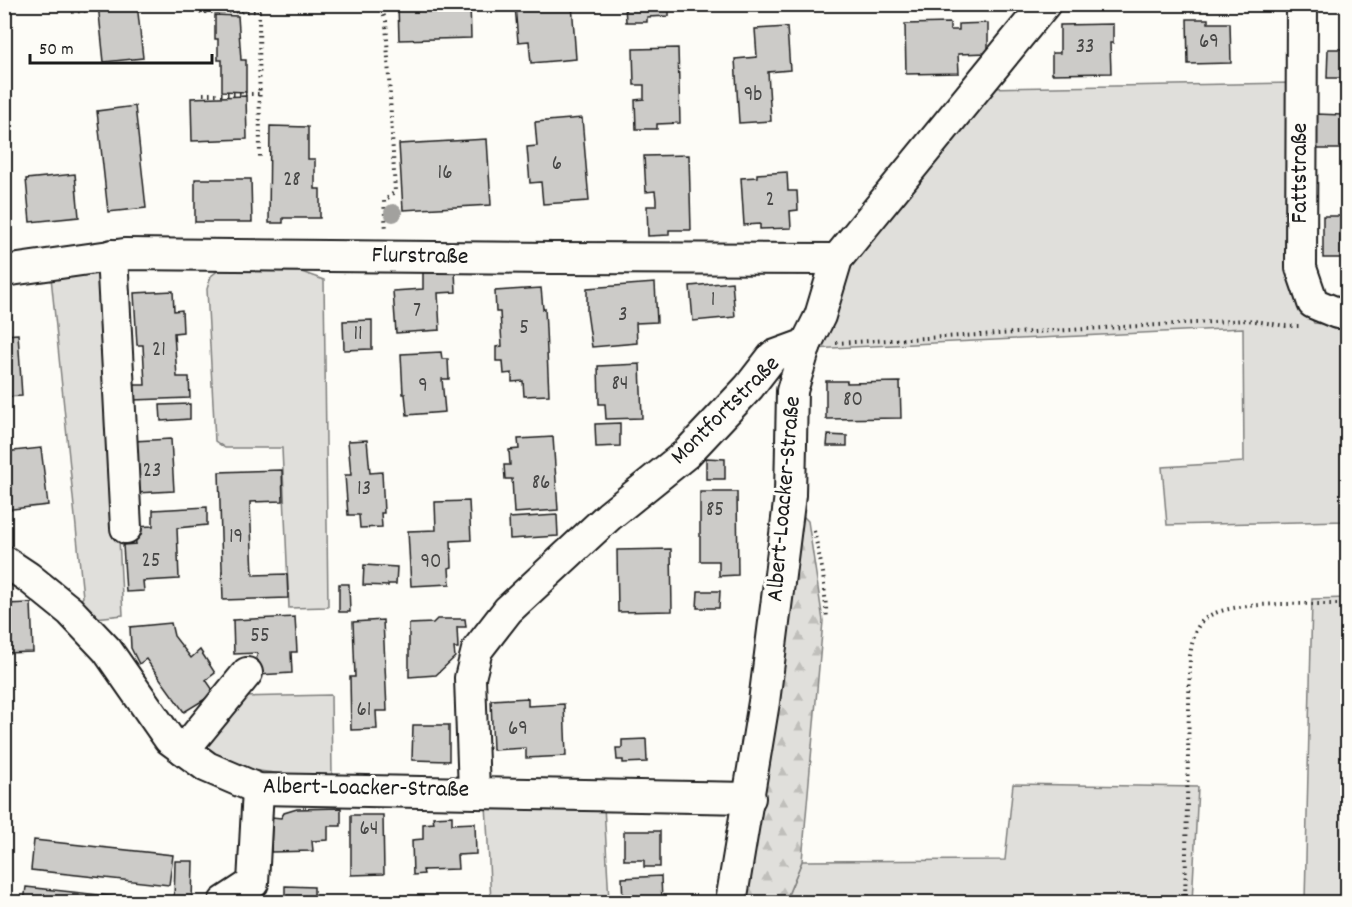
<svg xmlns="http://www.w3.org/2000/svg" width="1352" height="907" font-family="Dekko,sans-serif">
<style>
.green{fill:#e0dfdb;stroke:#7e7e7c;stroke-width:1.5}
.forest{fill:url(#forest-firs);stroke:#7e7e7c;stroke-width:1.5}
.building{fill:#cccbc8;stroke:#1c1c1c;stroke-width:1.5}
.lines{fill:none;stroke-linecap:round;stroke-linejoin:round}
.minor-casing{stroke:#1c1c1c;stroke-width:34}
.path{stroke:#1c1c1c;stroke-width:4;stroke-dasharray:1.5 4.5;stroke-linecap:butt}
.minor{stroke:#fdfcf7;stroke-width:30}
.tree{fill:#a2a19e}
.labels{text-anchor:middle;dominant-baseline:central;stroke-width:6;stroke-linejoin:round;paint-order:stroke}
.number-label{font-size:21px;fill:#484847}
.street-label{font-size:24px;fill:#1c1c1c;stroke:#fdfcf7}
</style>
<defs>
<pattern id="forest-firs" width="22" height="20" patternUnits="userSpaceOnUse" patternTransform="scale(1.5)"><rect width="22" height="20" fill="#e0dfdb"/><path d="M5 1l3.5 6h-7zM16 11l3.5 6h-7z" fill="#c0bfbb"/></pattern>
</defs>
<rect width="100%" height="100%" fill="#fdfcf7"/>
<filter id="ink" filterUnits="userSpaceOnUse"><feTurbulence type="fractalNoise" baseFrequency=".0167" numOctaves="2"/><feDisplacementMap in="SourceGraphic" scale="12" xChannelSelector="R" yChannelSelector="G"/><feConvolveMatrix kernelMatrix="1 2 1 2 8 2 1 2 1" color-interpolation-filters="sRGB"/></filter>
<g filter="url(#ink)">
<g class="green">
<polygon points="1294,83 1302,299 1314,323 1347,326 1347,521 1167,525 1162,467 1244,462 1243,328 812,349 858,248 986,88"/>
<polygon points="223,267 296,270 324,280 328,607 289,608 282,448 225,448 215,441 207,289 211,276"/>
<polygon points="105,270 123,615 95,618 80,601 83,597 51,277"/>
<polygon points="1347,598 1347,902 1305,902 1312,599"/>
<path d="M331,695l1,81c-48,-2 -90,1 -130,-31l39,-48z"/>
<polygon points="1013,784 1198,787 1192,902 785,902 802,861 1005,860"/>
<polygon points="486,804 604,805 609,902 491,902"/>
</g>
<polygon class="forest" points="796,509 808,521 823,621 802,861 785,902 747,902 796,533"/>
<g class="building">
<polygon points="98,4 137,4 143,58 104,62"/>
<polygon points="214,4 262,4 262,5 214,7"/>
<polygon points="398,4 470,4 471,38 399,40"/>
<polygon points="572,4 576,59 531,63 529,41 518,42 515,5"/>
<polygon points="625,4 669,4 669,16 647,17 647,22 626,22"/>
<rect x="919" y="4" width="18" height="6"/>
<polygon points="215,15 238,16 241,60 246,60 246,92 222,91 222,60 218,60 218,39 215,39"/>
<polygon points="1187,19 1208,19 1208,23 1230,23 1231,63 1188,64"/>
<polygon points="950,23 950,30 959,30 959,24 988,23 988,53 958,54 959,73 906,74 905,24"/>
<polygon points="1113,24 1113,43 1110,43 1111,73 1052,74 1052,53 1060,53 1060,25"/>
<polygon points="787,27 790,70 768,72 771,121 739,123 735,59 757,57 755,29"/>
<polygon points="678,48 680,123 657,124 657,129 636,129 635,100 644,99 644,85 634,85 633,49"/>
<polygon points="1328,49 1348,49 1348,78 1327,78"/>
<polygon points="1343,87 1348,87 1348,149 1316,149 1316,114 1343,115"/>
<polygon points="246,96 247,139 192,141 191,98"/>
<polygon points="135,106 146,208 108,212 97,111"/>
<polygon points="582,118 589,201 543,204 541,182 530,183 527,147 537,146 535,122"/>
<polygon points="270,126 308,127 308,159 315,159 315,189 320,189 320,218 283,218 283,223 269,223"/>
<polygon points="487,139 491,205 403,210 399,144"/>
<polygon points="689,155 691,230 669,230 669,235 648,236 647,206 656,206 656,200 655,191 646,192 644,156"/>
<polygon points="787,172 788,191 797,191 798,210 790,211 791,228 760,229 760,224 744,225 741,178 757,177 757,174"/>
<polygon points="75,174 79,217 30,222 26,179"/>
<polygon points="195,179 251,179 252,222 195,222"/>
<polygon points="1345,179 1348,179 1348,283 1344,283 1345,258 1323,258 1323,216 1341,216 1340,243 1345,243"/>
<polygon points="455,271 456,292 438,293 440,330 396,333 393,291 423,289 423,272"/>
<polygon points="732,282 735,317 693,321 690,286"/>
<polygon points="655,283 657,322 636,323 637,343 592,347 587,312 587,288"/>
<polygon points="541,288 543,309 545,308 549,395 524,396 523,381 512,382 512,373 504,374 503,361 496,361 496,347 502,346 500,312 496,312 495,291"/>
<polygon points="173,291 174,311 182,310 183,332 174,333 177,377 189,377 190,398 133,400 132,385 145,385 143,345 137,345 134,293"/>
<polygon points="372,320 372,349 344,350 343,321"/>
<polygon points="18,334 22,396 4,397 4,335"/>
<polygon points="441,352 442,359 448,359 449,379 442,379 445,412 407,415 405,394 403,394 401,354"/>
<polygon points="640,364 642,418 606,419 605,404 599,404 598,366"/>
<polygon points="826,381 847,381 847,383 900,382 901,418 826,419"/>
<polygon points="190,404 190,419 161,421 160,405"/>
<polygon points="620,423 620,446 596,447 595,424"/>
<polygon points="828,435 847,436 847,446 827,446"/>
<polygon points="553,437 558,510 514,513 512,479 505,479 504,465 510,465 509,450 519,449 518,439"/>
<polygon points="171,439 174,491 136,493 133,441"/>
<polygon points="367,440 370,473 382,472 384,513 381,513 382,527 360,528 359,515 348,515 345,475 351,475 348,441"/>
<polygon points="41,448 48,505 4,510 4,452"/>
<polygon points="706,458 725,459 725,479 706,479"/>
<polygon points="282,470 283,501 250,502 253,575 287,574 288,598 223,600 219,472"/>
<polygon points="700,492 737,492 738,575 719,576 719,561 700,561"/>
<polygon points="469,501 471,540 451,541 452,567 449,568 450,584 411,586 408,531 436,530 435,502"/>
<polygon points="207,507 207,525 177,528 179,579 143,581 144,591 126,592 123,545 136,544 134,527 153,526 153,510"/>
<polygon points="557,515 558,536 510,539 509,518"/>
<polygon points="671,549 672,611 618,612 617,550"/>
<polygon points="364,565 397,567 396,584 388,584 388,586 363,585"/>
<polygon points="339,584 349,584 350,612 339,612"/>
<polygon points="698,591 720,591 719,608 697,608"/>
<polygon points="31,603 33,652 4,653 4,604"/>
<polygon points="295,617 297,652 291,652 292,673 258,675 257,653 234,654 233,620"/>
<polygon points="437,619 465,619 466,627 457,627 458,648 454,648 455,657 436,675 409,677 409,624 433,623"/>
<polygon points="383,620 387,711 376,711 377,729 351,730 350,677 355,677 353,622"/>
<polygon points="171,623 174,636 191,658 200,650 215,673 206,680 215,693 184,712 146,659 139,664 131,648 130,627"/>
<polygon points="528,698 528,706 564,704 566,756 526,758 526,748 493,750 491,700"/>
<polygon points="413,725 449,725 449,761 412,760"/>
<polygon points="646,739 647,762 623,763 623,760 617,760 616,748 622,748 622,740"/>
<polygon points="341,808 341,826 328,826 328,840 312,841 313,851 271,852 272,817 281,818 284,813 297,809"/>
<polygon points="351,815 383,815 384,874 351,875"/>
<polygon points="452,816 452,824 475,823 476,854 457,855 458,869 423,870 424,874 413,875 412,840 423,839 423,824 434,823 433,817"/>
<polygon points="624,831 660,831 660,867 644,867 644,860 624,860"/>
<polygon points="34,840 173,855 169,885 31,870"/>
<polygon points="175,861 193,861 192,902 174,902"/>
<polygon points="661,876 662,902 623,902 622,878"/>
<polygon points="285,886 314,887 314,902 285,902"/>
<polygon points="26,887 164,902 24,902"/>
</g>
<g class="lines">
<g class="minor-casing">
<g id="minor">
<polyline points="1302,4 1301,268 1313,303 1337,313 1348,311"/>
<polyline points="112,255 126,528"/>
<polyline points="4,271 124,254 554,258 837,259"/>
<polyline points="4,561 28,577 70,611 107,650 169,739 207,767 258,789 750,798"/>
<polyline points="184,750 247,673"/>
<polyline points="474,792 470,678 477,650 508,610 609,516 686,454 749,387 773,356 806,344"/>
<polyline points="224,902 253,883 258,789"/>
<polyline points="731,902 764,702 790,495 792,391 806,344 820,316 837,259 1045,4"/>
</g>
</g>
<g class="path">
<polyline points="71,4 71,5"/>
<polyline points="379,4 386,21 395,192 384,201 386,231"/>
<polyline points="72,12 99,9"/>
<polyline points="199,12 259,11 260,161"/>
<polyline points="203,94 260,94"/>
<polyline points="836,343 1248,320 1286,326 1299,326"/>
<polyline points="814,531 823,573 827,619"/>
<path d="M1185,902l5,-246c2,-13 4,-30 16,-38 25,-19 109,-13 142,-14"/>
</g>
<use href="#minor" class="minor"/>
</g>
<circle class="tree" cx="393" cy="213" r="9"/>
</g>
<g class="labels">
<g class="number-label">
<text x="1209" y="43">69</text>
<text x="1085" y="48">33</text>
<text x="753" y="96">9b</text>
<text x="557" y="165">6</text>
<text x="445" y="174">16</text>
<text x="292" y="181">28</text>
<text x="770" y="201">2</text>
<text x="713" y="301">1</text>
<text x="417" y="312">7</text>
<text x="623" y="316">3</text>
<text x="524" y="329">5</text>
<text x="358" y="335">11</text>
<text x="159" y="351">21</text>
<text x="620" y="385">84</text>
<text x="423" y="387">9</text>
<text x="853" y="401">80</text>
<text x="152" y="472">23</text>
<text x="541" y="484">86</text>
<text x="364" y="490">13</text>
<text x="715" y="511">85</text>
<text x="236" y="538">19</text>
<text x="151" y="562">25</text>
<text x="431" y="563">90</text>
<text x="260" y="637">55</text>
<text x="364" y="711">61</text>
<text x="518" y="730">69</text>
<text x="369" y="830">64</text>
</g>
<g class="street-label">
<text transform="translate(1301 173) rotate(-90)">Fattstraße</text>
<text transform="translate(420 257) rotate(1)">Flurstraße</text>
<text transform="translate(726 411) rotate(-45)">Montfortstraße</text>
<text transform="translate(785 499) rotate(-85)">Albert-Loacker-Straße</text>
<text transform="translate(366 789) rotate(1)">Albert-Loacker-Straße</text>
</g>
</g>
<rect width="1352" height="907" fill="none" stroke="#fdfcf7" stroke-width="24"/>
<rect x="12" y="12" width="1328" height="883" fill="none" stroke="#1c1c1c" stroke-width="2" filter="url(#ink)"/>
<path d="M30 54v9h182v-9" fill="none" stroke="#1c1c1c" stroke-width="3"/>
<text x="39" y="54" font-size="18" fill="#1c1c1c" stroke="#fdfcf7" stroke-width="4.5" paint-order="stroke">50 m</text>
</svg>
